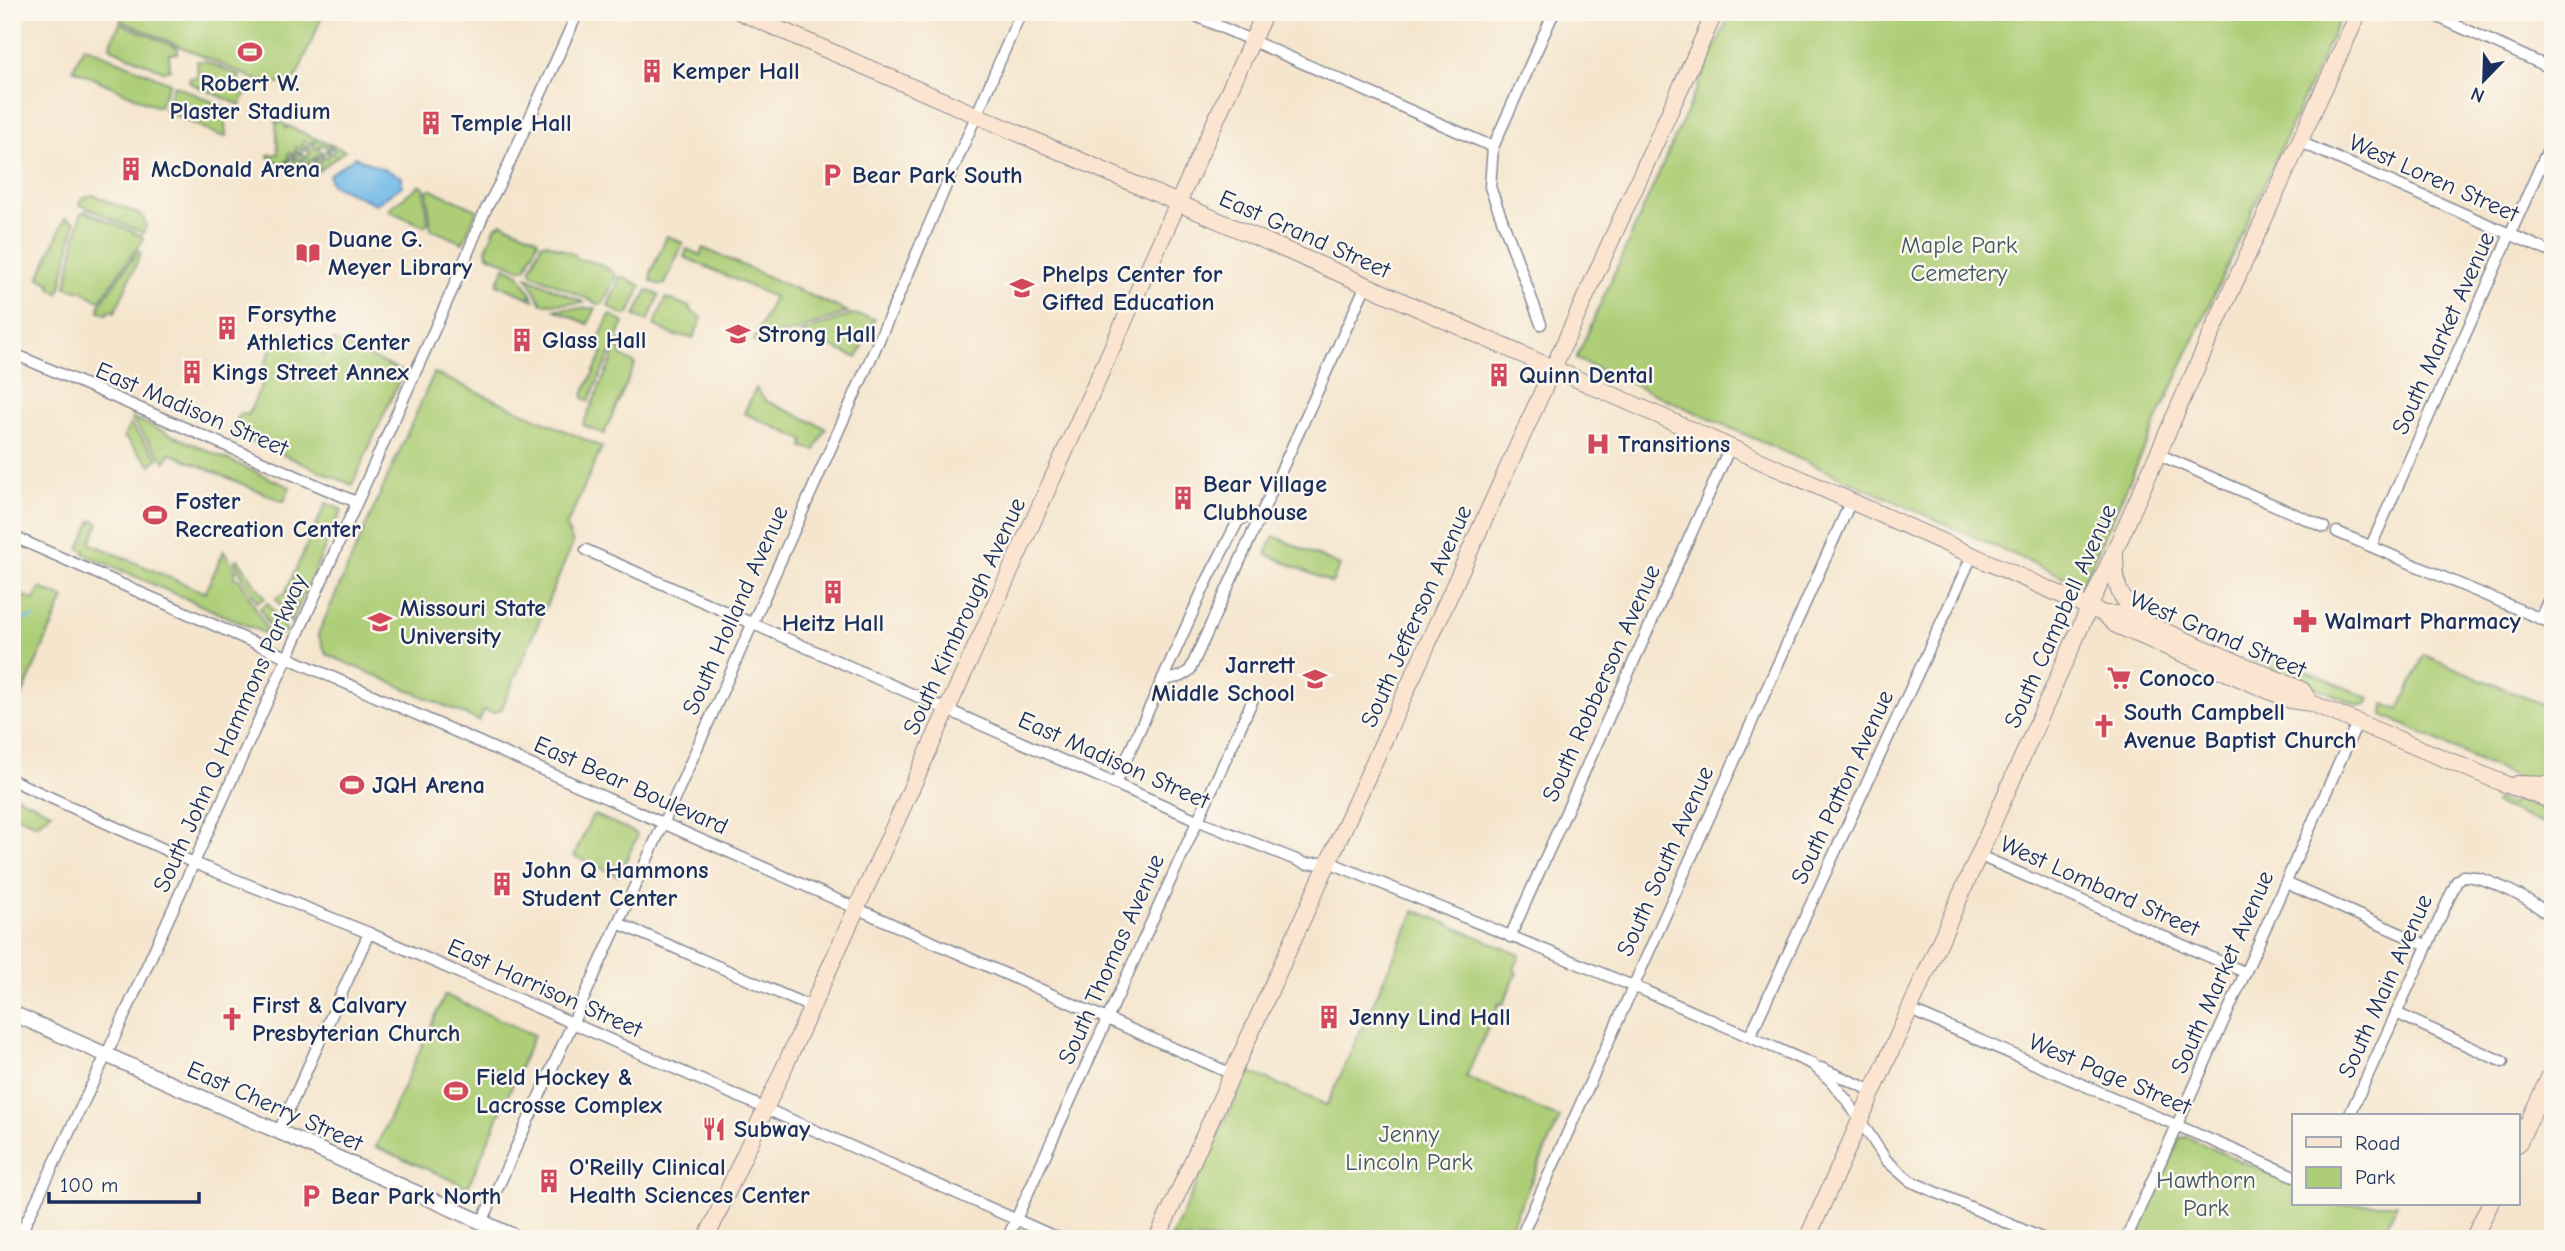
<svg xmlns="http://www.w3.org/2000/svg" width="2565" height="1251" font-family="'Comic Neue',sans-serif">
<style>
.green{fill:#adce77;stroke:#647e6a;stroke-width:2}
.water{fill:#70b8e8;stroke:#4674a3;stroke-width:2}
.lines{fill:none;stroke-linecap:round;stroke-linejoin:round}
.stream{stroke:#70b8e8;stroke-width:2.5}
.minor-casing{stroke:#888a96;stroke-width:13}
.tertiary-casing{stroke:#888a96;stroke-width:17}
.secondary-casing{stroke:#888a96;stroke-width:18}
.minor{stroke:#fff;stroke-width:10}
.tertiary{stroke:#fff;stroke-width:14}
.secondary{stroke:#fce5d0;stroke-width:16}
.labels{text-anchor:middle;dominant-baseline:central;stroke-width:5;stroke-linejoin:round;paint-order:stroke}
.poi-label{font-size:24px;font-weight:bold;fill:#1b2f5e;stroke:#fbf7ec;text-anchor:start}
.street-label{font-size:24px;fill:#1b2f5e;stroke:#fbf7ec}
.park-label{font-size:24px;fill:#405764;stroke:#fbf7ec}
</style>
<rect width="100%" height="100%" fill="#fbf7ec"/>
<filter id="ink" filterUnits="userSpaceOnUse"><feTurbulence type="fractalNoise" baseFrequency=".0143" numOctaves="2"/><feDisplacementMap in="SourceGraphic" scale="14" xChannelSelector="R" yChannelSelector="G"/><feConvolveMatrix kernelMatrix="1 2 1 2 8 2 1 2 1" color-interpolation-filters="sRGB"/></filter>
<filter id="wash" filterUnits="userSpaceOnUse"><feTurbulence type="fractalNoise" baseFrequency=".00686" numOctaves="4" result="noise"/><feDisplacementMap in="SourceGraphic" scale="28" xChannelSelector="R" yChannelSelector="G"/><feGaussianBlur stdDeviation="1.57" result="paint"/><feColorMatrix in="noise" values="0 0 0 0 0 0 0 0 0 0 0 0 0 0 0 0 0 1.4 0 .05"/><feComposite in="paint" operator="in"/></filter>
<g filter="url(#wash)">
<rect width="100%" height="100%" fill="#f5e5cd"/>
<g class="green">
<polygon points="124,12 324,12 295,80 277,84 259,81 120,20"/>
<polygon points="1731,12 2343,12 2082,585 1576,359"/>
<polygon points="120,23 178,48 178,53 169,54 170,70 163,71 111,48 110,44"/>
<polygon points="84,46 170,83 159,106 155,106 73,69"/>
<polygon points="197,61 205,61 240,76 238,83 248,88 240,105 190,83 189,78 198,77"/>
<polygon points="174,85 224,107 226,136 221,136 165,111 164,108"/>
<polygon points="276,121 286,125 286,128 288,126 317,139 310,144 303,140 301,144 306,146 301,150 297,147 295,151 298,152 292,156 293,154 289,153 288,156 290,158 282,164 268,157 268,155 278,154"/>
<polygon points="319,140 332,145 326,150 327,147 320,145 318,150 323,152 308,163 308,161 304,159 302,163 305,164 297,170 285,164 290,160 290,163 294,164 295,160 292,159 297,156 296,158 300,160 302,156 299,154 302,152 301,154 308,157 310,152 305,150 310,146 309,148 314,150 315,146 312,144"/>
<polygon points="334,146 345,151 311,176 300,171 304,168 303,171 307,172 309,169 306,167 310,164 309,166 316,169 318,164 313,162 318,158 317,160 321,162 323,158 320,157 324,154 323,156 327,158 329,154 326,152 330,150 329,152 333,154 334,150 331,148"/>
<polygon points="420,185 424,187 428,223 424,226 390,211 389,208"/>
<polygon points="430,189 477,210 463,243 431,229 427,190"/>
<polygon points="93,195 143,216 146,226 143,233 79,204 82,198"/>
<polygon points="85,211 142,236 143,240 99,301 82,291 66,287 81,213"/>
<polygon points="65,218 75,222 61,288 58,293 50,288 51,284 39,278"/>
<polygon points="502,223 535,237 538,241 526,269 520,269 488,255 486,249 496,226"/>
<polygon points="667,236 683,243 665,284 660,285 651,281 651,272"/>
<path d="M542,243h5l26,11 8,6c11,0 28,8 35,15l-13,29h-5l-65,-30 -3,-3z"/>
<polygon points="703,248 848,312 791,333 769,335 757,343 753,342 774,297 684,257 687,249 700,255"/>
<polygon points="138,251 141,253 115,312 110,310 107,314 99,311 100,304"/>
<polygon points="505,267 519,274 534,300 497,284"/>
<polygon points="527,277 585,303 542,304"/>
<polygon points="620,277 624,277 641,286 629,314 623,315 608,306"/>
<polygon points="647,290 659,295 648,321 635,316"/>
<polygon points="666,298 690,307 689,309 702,318 693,338 678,335 677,337 654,325"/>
<polygon points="596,308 588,324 553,309"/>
<polygon points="610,314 624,323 589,401 583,398 584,392 603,353 595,348"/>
<polygon points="852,314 875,319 857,358 801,333"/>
<polygon points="278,333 325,355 333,340 403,372 352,485 231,432 240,413 248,415 266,376 261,373"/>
<polygon points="620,341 622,356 635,364 604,434 583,425"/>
<polygon points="434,373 602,447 566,527 573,543 501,710 492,713 484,710 479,721 326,654 318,634"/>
<polygon points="756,388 766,401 826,428 815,450 803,447 804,440 744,413"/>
<polygon points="133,418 290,487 284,502 170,453 165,462 132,420"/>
<polygon points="130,424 158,458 151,465 124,437"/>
<polygon points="326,503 342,510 291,623 276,598 285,593"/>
<polygon points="92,520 99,523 90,543 205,593 224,551 236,571 234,577 241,581 267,630 264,633 84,554 85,551 79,548"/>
<polygon points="1274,536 1340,566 1332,583 1266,554"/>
<polygon points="238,559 265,598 257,602 234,561"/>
<polygon points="40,588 64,598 15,712 12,711 12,591 34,600"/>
<polygon points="268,603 287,631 275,637 260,608"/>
<polygon points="2250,647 2370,698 2368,703 2360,706 2251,660 2248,656"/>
<polygon points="2424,655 2553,709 2553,780 2517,777 2501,771 2383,715 2384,704 2399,710"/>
<polygon points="12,794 51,812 37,824 12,814"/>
<polygon points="2497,799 2511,805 2514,800 2553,812 2553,828 2495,804"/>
<polygon points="595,815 636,833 637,837 619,876 574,856 592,816"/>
<polygon points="1415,910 1520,955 1514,970 1517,972 1503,1004 1499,1003 1466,1077 1560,1118 1505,1239 1171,1239 1248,1071 1327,1105"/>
<polygon points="445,995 534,1035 468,1187 376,1147"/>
<polygon points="2187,1137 2294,1185 2294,1204 2397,1204 2381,1239 2134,1239 2180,1138"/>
</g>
<polygon class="water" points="355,157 402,177 402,186 376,204 331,184 329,175"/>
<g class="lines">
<polyline class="stream" points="12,623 34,617"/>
</g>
</g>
<g filter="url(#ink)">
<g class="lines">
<g class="minor-casing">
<g id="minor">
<polyline points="1187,12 1493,147"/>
<polyline points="2427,12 2553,69"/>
<polyline points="2298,141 2553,253"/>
<polyline points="1541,324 1490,187 1493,147 1554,12"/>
<polyline points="12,353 356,502"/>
<polyline points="2158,454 2324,527"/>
<polyline points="2337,532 2553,624"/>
<polyline points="12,536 1232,1074"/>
<polyline points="2371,546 2553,138"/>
<polyline points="586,550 1197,820 1306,864 1329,862 1645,991 1812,1064 1831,1081 1848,1102 1886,1160 1910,1181 2044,1239"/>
<polyline points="2540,619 2553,590"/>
<polyline points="1162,681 1182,676 1190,670 1366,285"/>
<polyline points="12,780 194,863 369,933 1060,1239"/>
<polyline points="1115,784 1206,583 1238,521 1249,515 1260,514"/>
<polyline points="1978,855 2244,972"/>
<polyline points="2286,883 2426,945"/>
<polyline points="618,923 811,1007"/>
<polyline points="1510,937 1730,447"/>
<polyline points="1910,1010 2294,1176"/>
<polyline points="2396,1013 2503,1062"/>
<polyline points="1750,1036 1972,556"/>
<polyline points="1821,1068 1873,1091"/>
<path d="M2349,1116l108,-235 6,-5c19,-2 79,28 90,44"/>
<polyline points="278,1133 369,933"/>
<polyline points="482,1222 664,822 891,313 1021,12"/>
<polyline points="18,1239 111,1045 288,656 454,286 485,211 502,179 578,12"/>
<polyline points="1007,1239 1254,697"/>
<polyline points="1520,1239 1851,501"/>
<polyline points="2126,1239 2357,723"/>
</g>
</g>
<g class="tertiary-casing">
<polyline id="tertiary" points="12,1013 520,1239"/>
</g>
<g class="secondary-casing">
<g id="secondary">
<polyline points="740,12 1366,285 2104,614 2116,625 2290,700 2311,703 2505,784 2553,801"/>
<path d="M2115,554c1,32 0,46 31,61"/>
<polyline points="2104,614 2124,614 2302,690 2311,703"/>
<polyline points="2517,784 2553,785"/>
<polyline points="2518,1144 2553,1069"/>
<polyline points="706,1239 1265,12"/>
<polyline points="1157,1239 1715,12"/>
<polyline points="1807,1239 2219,317 2359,12"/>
<polyline points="2473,1239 2490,1204"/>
</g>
</g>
<use href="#minor" class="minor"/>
<use href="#tertiary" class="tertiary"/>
<use href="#secondary" class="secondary"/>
</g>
</g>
<defs>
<g id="stadium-bare" transform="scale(1.89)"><path d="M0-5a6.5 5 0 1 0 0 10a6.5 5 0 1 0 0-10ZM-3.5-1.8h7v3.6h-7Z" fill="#d1495b" stroke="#fbf7ec" stroke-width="2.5" paint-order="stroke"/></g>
<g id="building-bare" transform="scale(1.89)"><path d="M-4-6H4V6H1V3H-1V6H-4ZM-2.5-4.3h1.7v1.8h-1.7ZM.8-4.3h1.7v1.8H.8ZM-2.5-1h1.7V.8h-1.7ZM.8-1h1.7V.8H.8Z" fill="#d1495b" stroke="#fbf7ec" stroke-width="2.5" paint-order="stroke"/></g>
<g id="parking-bare" transform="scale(1.89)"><path d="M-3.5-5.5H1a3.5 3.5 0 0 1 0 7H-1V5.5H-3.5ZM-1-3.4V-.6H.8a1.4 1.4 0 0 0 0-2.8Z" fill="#d1495b" stroke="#fbf7ec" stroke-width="2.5" paint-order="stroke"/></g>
<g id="library-bare" transform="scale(1.89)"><path d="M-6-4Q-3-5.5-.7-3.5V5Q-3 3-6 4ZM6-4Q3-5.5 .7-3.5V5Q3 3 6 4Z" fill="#d1495b" stroke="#fbf7ec" stroke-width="2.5" paint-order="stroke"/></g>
<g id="school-bare" transform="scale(1.89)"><path d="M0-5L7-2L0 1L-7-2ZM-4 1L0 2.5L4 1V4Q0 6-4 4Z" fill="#d1495b" stroke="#fbf7ec" stroke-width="2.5" paint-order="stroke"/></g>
<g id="hospital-bare" transform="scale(1.89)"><path d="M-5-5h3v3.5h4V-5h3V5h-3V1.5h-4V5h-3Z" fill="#d1495b" stroke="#fbf7ec" stroke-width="2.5" paint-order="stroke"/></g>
<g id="pharmacy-bare" transform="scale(1.89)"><path d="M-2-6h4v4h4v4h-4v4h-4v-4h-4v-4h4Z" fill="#d1495b" stroke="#fbf7ec" stroke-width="2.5" paint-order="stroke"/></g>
<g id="university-bare" transform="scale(1.89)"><path d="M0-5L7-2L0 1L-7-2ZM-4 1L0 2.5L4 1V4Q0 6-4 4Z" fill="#d1495b" stroke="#fbf7ec" stroke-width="2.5" paint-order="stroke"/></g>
<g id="supermarket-bare" transform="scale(1.89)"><path d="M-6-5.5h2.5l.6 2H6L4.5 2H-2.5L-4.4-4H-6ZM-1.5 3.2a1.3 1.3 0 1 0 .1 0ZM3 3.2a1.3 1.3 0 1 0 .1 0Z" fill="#d1495b" stroke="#fbf7ec" stroke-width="2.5" paint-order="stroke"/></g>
<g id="church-bare" transform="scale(1.89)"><path d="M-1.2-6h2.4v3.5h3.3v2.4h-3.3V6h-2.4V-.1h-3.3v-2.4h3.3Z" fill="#d1495b" stroke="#fbf7ec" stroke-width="2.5" paint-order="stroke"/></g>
<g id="restaurant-bare" transform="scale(1.89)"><path d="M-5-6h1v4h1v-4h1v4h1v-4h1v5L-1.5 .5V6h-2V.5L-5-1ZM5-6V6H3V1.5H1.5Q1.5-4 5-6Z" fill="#d1495b" stroke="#fbf7ec" stroke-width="2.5" paint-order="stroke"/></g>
</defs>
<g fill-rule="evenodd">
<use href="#stadium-bare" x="250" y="52"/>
<use href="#building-bare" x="652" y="71"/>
<use href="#building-bare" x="431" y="123"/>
<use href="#building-bare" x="131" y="169"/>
<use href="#parking-bare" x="832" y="175"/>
<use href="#library-bare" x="308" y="253"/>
<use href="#school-bare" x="1022" y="288"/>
<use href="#building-bare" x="227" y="328"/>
<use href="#school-bare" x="738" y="334"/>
<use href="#building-bare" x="522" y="340"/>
<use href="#building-bare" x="192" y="372"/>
<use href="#building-bare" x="1499" y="375"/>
<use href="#hospital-bare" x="1598" y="444"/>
<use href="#building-bare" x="1183" y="498"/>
<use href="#stadium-bare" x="155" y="515"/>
<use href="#building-bare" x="833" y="592"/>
<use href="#pharmacy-bare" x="2305" y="621"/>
<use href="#university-bare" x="380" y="622"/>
<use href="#supermarket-bare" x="2119" y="678"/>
<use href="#school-bare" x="1315" y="679"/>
<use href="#church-bare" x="2104" y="726"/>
<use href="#stadium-bare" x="352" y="785"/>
<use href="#building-bare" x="502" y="884"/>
<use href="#building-bare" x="1329" y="1017"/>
<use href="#church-bare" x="232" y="1019"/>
<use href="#stadium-bare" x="456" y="1091"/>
<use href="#restaurant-bare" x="714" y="1129"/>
<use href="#building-bare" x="549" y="1181"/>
<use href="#parking-bare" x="311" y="1196"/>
</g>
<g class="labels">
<g class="poi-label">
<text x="672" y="71">Kemper Hall</text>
<text x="250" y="83" text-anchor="middle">Robert W.<tspan x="250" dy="28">Plaster Stadium</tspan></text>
<text x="451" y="123">Temple Hall</text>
<text x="151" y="169">McDonald Arena</text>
<text x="852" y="175">Bear Park South</text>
<text x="328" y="239">Duane G.<tspan x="328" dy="28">Meyer Library</tspan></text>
<text x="1042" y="274">Phelps Center for<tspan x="1042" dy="28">Gifted Education</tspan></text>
<text x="247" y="314">Forsythe<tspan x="247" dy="28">Athletics Center</tspan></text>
<text x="758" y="334">Strong Hall</text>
<text x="542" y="340">Glass Hall</text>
<text x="212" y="372">Kings Street Annex</text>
<text x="1519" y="375">Quinn Dental</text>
<text x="1618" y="444">Transitions</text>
<text x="1203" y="484">Bear Village<tspan x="1203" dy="28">Clubhouse</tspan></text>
<text x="175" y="501">Foster<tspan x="175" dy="28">Recreation Center</tspan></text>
<text x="400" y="608">Missouri State<tspan x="400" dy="28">University</tspan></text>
<text x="2325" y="621">Walmart Pharmacy</text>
<text x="833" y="623" text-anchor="middle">Heitz Hall</text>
<text x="1295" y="665" text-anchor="end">Jarrett<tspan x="1295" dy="28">Middle School</tspan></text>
<text x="2139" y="678">Conoco</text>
<text x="2124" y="712">South Campbell<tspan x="2124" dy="28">Avenue Baptist Church</tspan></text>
<text x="372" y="785">JQH Arena</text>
<text x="522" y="870">John Q Hammons<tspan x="522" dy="28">Student Center</tspan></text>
<text x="252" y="1005">First &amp; Calvary<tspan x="252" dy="28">Presbyterian Church</tspan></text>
<text x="1349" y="1017">Jenny Lind Hall</text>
<text x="476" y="1077">Field Hockey &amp;<tspan x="476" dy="28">Lacrosse Complex</tspan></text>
<text x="734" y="1129">Subway</text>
<text x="569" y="1167">O'Reilly Clinical<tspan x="569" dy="28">Health Sciences Center</tspan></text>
<text x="331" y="1196">Bear Park North</text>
</g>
<g class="street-label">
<text transform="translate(2434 178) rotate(24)">West Loren Street</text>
<text transform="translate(1305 234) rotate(24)">East Grand Street</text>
<text transform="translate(2443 333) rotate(-66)">South Market Avenue</text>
<text transform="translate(192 409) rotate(23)">East Madison Street</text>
<text transform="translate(735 610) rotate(-66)">South Holland Avenue</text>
<text transform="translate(964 616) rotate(-65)">South Kimbrough Avenue</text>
<text transform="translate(1416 616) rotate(-66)">South Jefferson Avenue</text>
<text transform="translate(2060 616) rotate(-66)">South Campbell Avenue</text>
<text transform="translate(2218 634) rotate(23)">West Grand Street</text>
<text transform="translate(1601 683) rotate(-66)">South Robberson Avenue</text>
<text transform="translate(230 733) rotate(-66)">South John Q Hammons Parkway</text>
<text transform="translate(1114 760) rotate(24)">East Madison Street</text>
<text transform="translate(631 785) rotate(24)">East Bear Boulevard</text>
<text transform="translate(1842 787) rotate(-65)">South Patton Avenue</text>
<text transform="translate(1665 861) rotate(-66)">South South Avenue</text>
<text transform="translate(2100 886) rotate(24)">West Lombard Street</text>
<text transform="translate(1111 959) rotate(-66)">South Thomas Avenue</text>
<text transform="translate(2222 972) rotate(-66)">South Market Avenue</text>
<text transform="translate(2385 986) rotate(-66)">South Main Avenue</text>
<text transform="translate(545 988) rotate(24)">East Harrison Street</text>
<text transform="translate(2110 1074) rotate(23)">West Page Street</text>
<text transform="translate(275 1106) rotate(24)">East Cherry Street</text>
</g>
<g class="park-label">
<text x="1959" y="245">Maple Park<tspan x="1959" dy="28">Cemetery</tspan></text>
<text x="1409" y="1134">Jenny<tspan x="1409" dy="28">Lincoln Park</tspan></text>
<text x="2206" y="1180">Hawthorn<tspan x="2206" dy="28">Park</tspan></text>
</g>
</g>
<rect width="2565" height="1251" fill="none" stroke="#fbf7ec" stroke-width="42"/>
<rect x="2292" y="1114" width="228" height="91" fill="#fbf7ec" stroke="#a1a7b3" stroke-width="2"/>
<rect x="2306" y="1137" width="35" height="10" fill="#fce5d0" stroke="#a1a7b3" stroke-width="2"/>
<text x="2355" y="1150" font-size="21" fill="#1b2f5e">Road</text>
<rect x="2306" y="1167" width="35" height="21" fill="#adce77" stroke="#a1a7b3" stroke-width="2"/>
<text x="2355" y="1184" font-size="21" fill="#1b2f5e">Park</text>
<g transform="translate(2484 80) rotate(203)" stroke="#fbf7ec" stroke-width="5" paint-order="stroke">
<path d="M0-5L12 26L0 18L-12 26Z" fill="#1b2f5e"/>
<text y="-10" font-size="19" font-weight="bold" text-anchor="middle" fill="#1b2f5e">N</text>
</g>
<path d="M49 1192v10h150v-10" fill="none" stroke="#1b2f5e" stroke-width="3.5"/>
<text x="60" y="1192" font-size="21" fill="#1b2f5e" stroke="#fbf7ec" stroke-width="5" paint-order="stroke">100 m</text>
</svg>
